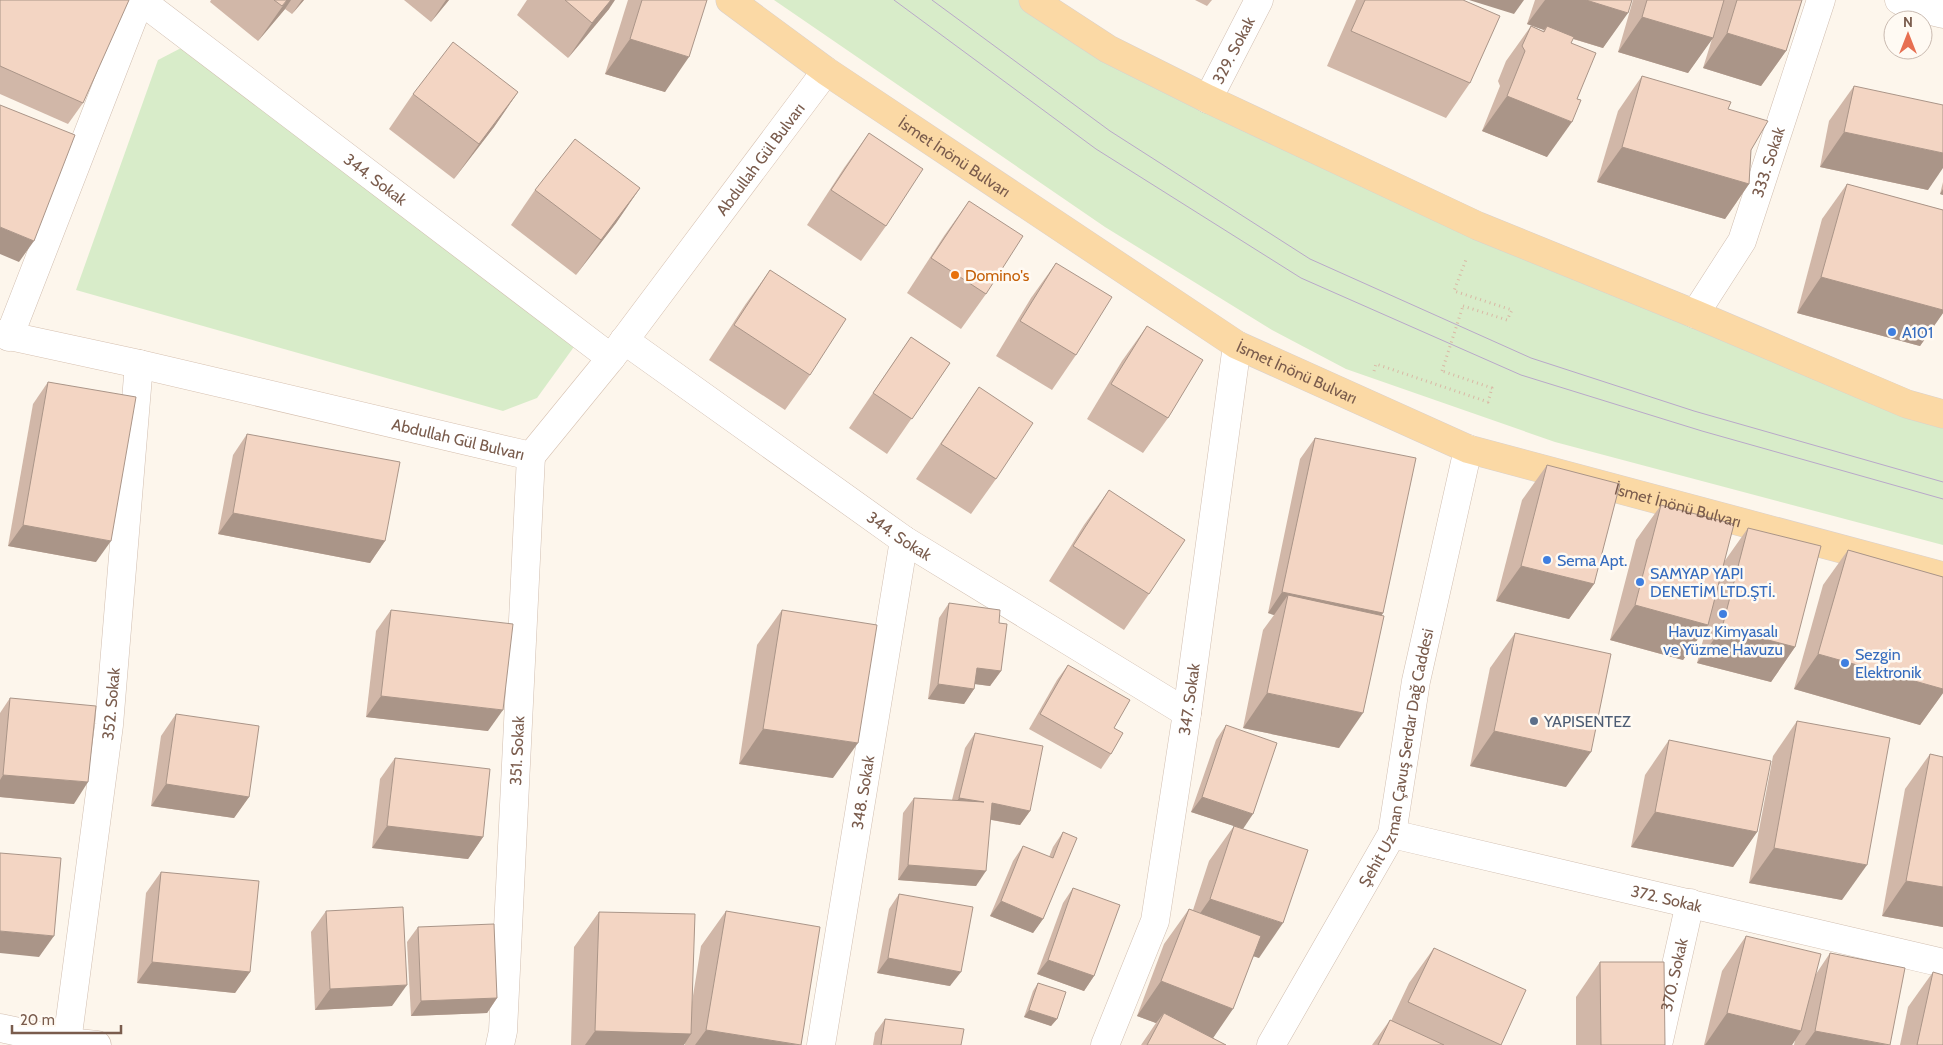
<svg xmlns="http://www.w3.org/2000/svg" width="1943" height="1045" font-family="Cabin,sans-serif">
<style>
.green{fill:#d8ecc9}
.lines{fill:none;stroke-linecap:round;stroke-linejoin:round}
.minor-casing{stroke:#d1beb0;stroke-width:29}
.tertiary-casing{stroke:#d1beb0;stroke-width:29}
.secondary-casing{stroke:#d6c0b0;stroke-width:29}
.primary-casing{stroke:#dad1cd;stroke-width:29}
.path{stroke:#d9b8a5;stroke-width:3;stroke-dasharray:1 4;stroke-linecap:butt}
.minor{stroke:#fff;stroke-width:28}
.tertiary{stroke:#fff;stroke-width:28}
.secondary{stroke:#fff;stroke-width:28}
.primary{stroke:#fbd9a5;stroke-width:28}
.tram{stroke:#b9a8c9;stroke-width:1}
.path-bridge{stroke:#d9b8a5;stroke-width:3;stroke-dasharray:1 4;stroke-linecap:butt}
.wall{fill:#d1b7a8}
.shaded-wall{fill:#aa9588}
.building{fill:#f3d5c3;stroke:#aa9588}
.food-dot{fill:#e8710a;stroke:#fffaf3;stroke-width:2}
.shop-dot{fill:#3f7fe0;stroke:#fffaf3;stroke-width:2}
.service-dot{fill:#5c6f8a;stroke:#fffaf3;stroke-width:2}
.labels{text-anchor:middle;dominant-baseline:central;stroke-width:5;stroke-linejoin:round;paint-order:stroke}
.street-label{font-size:16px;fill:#7a5c4d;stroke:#fffaf3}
.food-label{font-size:16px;fill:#c56008;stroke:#fffaf3;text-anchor:start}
.shop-label{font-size:16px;fill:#366cbe;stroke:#fffaf3;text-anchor:start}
.service-label{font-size:16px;fill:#4e5e75;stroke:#fffaf3;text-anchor:start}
</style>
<rect width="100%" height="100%" fill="#fdf6ec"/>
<g class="green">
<polygon points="774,0 1020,0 1114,62 1943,425 1943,545 1555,442 1346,369 1272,330 1105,227"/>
<polygon points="183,47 576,344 537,398 503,411 76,290 158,60"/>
</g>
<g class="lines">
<g class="minor-casing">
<g id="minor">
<path id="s1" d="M140,0l471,358"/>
<polyline points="1899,0 1910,6 1943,14"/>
<path id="s2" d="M1695,314l47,-73 79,-241"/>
<polyline points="9,337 140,0"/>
<path id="s3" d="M624,340l280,200 283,173"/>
<path id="s4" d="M67,1042l42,-317 30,-361"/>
<path id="s5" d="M821,1045l83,-505"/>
<path id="s6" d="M1105,1045l50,-124 32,-208 50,-368"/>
<path id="s7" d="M1658,1045l32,-142"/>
</g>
</g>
<g class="tertiary-casing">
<g id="tertiary">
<path id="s8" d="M1208,99l51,-99"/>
<path id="s9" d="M1392,834l551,129"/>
<polyline points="0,1028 67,1042 97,1045"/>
<path id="s10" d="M500,1045l3,-14 28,-575"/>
<path id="s11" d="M1271,1045l121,-211 24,-153 52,-232"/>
</g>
</g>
<g class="secondary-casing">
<g id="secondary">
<path id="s12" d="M0,334l139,30 392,92 80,-98 215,-287"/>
</g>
</g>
<g class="primary-casing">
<g id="primary">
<path id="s13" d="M730,0l96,71 411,274 231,104 475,127"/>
<polyline points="1033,0 1108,49 1208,99 1478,226 1695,314 1907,404 1943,414"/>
</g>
</g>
<g class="path">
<polyline points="1463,306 1507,320 1512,310 1454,291 1467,257"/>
<polyline points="1374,371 1376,364 1488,402 1492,388 1442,371"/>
</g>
<use href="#minor" class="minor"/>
<use href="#tertiary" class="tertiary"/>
<use href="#secondary" class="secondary"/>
<use href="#primary" class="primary"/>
<g class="tram">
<polyline points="894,0 1096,149 1301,278 1521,375 1702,431 1943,499"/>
<polyline points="932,0 1110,131 1310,259 1531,358 1694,411 1943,482"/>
</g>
<polyline class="path-bridge" points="1442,371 1463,306"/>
</g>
<g class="wall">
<polygon points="0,0 83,103 68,124 0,94"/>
<polygon points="211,0 304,0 292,14 285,9 258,41 210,2"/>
<polygon points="404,0 449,0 431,22"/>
<polygon points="527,0 611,0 609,9 568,58 517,15"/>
<polygon points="628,0 707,0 665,92 605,74"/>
<polygon points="1195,0 1212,0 1207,6"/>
<polygon points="1356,0 1463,0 1470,83 1446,118 1327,66"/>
<polygon points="1535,0 1632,0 1603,48 1573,39 1571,43 1547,157 1482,131 1500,86 1498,81 1506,61 1531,26 1543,31 1544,30 1527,24"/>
<polygon points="1633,0 1802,0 1786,51 1761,86 1703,68 1712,39 1688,73 1618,52"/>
<polygon points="1642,76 1751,150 1749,184 1725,219 1597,182 1618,111"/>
<polygon points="1854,86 1928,190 1820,167 1829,121"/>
<polygon points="518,92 494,127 454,179 389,129 413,94"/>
<polygon points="869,133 886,226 861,261 807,225 844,168"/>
<polygon points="1943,182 1943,195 1940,194"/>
<polygon points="1847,184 1943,210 1943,313 1920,346 1797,313 1822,219"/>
<polygon points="640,188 616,223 576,275 511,225 535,190"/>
<polygon points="969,201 986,294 961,329 907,293 944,236"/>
<polygon points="1056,263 1076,355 1052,390 996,356 1031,298"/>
<polygon points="770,270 810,375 785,410 709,360 745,305"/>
<polygon points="1147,326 1168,418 1143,453 1087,419 1122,361"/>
<polygon points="911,337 950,363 887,454 849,428"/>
<polygon points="48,382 96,562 8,546 33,404"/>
<polygon points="979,387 996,479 971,514 916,479"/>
<polygon points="247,434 385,541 370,563 218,534 233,455"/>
<polygon points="1315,438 1383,613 1382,615 1339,748 1243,728 1263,630 1274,615 1268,613 1300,459"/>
<polygon points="1547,465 1594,584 1569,619 1496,601 1522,500"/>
<polygon points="1109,490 1149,594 1124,630 1049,581 1084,525"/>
<polygon points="1661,505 1724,562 1748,528 1795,647 1771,682 1697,663 1707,625 1683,660 1610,640 1636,540"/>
<polygon points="1848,550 1943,577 1943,693 1920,725 1794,689 1823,585"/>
<polygon points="949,603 999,623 1001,671 990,686 975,684 974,689 964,704 928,699 939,618"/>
<polygon points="391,610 488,731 366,717 376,631"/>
<polygon points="782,610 833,778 739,764 757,645"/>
<polygon points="1515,633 1566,787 1470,766 1490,668"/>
<polygon points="1068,665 1114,728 1111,754 1101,769 1029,729 1057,680"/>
<polygon points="10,698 74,804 0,797 0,713"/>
<polygon points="176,714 249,797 234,818 151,806 161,736"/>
<polygon points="1797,721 1842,900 1749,883 1773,756"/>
<polygon points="1226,725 1243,829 1259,958 1254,956 1213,1038 1226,1045 1141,1045 1156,1023 1137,1016 1164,944 1189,909 1193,910 1209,861 1234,826 1191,812 1216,740"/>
<polygon points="975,733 1030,811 1020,825 991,820 976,886 898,880 903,813 914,798 952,800 965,748"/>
<polygon points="1669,740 1757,832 1733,867 1631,847 1645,775"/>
<polygon points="1930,754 1943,757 1943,927 1882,916 1905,789"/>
<polygon points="395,758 483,837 468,859 372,848 380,779"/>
<polygon points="1063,832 1043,919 1033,933 990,916 1013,861 1023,846 1049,857 1053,847"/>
<polygon points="161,872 250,972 235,993 137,983 146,893"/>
<polygon points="1073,888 1094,976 1084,991 1037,974 1063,903"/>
<polygon points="899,894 950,986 877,973 889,909"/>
<polygon points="326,911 392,1006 315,1010 311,932"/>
<polygon points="726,911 801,1045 685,1045 685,1043 684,1045 571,1045 574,947 599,912 692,1002 701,946"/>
<polygon points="418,927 497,998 487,1013 411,1016 407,942"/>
<polygon points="1746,936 1816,974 1830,953 1890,1045 1794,1045 1795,1040 1792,1045 1704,1045 1722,971"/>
<polygon points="1434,948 1501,1045 1372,1045 1390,1020 1391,1021 1409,983"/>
<polygon points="1600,962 1665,1045 1576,1045 1576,997"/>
<polygon points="1933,972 1943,1045 1900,1045 1908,1007"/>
<polygon points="1038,983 1057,1019 1051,1026 1024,1017 1033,991"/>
<polygon points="885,1019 961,1045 873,1045 875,1033"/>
</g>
<g class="shaded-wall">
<polygon points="287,0 291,0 285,9 258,41"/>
<polygon points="302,0 304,0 292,14"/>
<polygon points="446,0 449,0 431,22"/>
<polygon points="611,0 615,0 609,9 568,58 592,23"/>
<polygon points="1469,0 1524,0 1514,14"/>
<polygon points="1545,0 1586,0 1628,13 1603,48 1545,30 1547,26 1544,30 1527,24"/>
<polygon points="1642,17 1713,38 1688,73 1618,52"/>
<polygon points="1727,33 1786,51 1761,86 1703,68"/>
<polygon points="630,39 689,57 665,92 605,74"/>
<polygon points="518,92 494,127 454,179 479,144"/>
<polygon points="1507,96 1572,122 1547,157 1482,131"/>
<polygon points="1844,132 1943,153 1943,168 1928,190 1820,167"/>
<polygon points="1622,147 1749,184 1725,219 1597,182"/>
<polygon points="640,188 616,223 576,275 601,240"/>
<polygon points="1943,189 1943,195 1940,194"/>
<polygon points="0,227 34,241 19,262 0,254"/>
<polygon points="1821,277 1943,310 1943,313 1920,346 1797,313"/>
<polygon points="233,513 385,541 370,563 218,534"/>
<polygon points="23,525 111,541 96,562 8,546"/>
<polygon points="1521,566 1594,584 1569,619 1496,601"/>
<polygon points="1282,592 1383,613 1368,634 1288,595 1274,615 1268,613"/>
<polygon points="1635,605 1708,625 1683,660 1610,640"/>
<polygon points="1722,628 1795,647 1771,682 1697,663"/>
<polygon points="1818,654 1943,689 1943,693 1920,725 1794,689"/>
<polygon points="977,668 1001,671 990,686 967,683"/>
<polygon points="938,684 974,689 964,704 928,699"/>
<polygon points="1267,693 1363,713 1339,748 1243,728"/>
<polygon points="381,696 503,710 488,731 366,717"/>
<polygon points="763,729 858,743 833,778 739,764"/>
<polygon points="1494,731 1591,752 1566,787 1470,766"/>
<polygon points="3,775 88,782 74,804 0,797 0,780"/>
<polygon points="166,784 249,797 234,818 151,806"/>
<polygon points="1202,797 1253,814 1243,829 1191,812"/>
<polygon points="959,798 984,802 949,813"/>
<polygon points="992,803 1030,811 1020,825 982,818"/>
<polygon points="1655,812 1757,832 1733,867 1631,847"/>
<polygon points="387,826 483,837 468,859 372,848"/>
<polygon points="1774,848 1867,865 1842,900 1749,883"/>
<polygon points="908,865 986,871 976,886 898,880"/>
<polygon points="1906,881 1943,887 1943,927 1882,916"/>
<polygon points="1210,899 1283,923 1259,958 1185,935"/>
<polygon points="1001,901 1043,919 1033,933 990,916"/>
<polygon points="0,931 54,936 39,957 0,953"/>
<polygon points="888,958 961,972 950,986 877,973"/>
<polygon points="1048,960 1094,976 1084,991 1037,974"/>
<polygon points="152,962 250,972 235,993 137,983"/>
<polygon points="1161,981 1233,1009 1209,1044 1164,1013 1156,1023 1137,1016"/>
<polygon points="407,985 392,1006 315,1010 330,989"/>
<polygon points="497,998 487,1013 411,1016 421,1001"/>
<polygon points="1029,1010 1057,1019 1051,1026 1024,1017"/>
<polygon points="1727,1013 1801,1031 1792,1045 1705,1045"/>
<polygon points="706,1030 799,1045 695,1045"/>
<polygon points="595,1031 691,1034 684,1045 585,1045"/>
<polygon points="1815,1031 1888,1045 1805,1045"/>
</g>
<g class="building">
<polygon points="0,0 129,0 83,103 0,66"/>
<polygon points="274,0 287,0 282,6"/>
<polygon points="565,0 611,0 592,23"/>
<polygon points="642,0 707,0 689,57 630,39"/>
<polygon points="1365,0 1463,0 1500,16 1470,83 1351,31"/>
<polygon points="1586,0 1632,0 1628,13"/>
<polygon points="1647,0 1724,0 1713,38 1642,17"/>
<polygon points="1737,0 1802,0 1786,51 1727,33"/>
<polygon points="1531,26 1544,32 1547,26 1574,37 1571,43 1596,53 1577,99 1581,100 1572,122 1507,96 1525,51 1522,46"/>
<polygon points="453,42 518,92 479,144 413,94"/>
<polygon points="1642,76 1731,102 1728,109 1768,121 1751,150 1749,184 1622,147"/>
<polygon points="1854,86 1943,105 1943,153 1844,132"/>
<polygon points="0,105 75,135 34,241 0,227"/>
<polygon points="869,133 923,169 886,226 831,190"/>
<polygon points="575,139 640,188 601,240 535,190"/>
<polygon points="1847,184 1943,210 1943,310 1821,277"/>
<polygon points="969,201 1023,236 986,294 931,258"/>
<polygon points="1056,263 1112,297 1076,355 1020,321"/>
<polygon points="770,270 846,319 810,375 734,325"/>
<polygon points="1147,326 1203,360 1168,418 1111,384"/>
<polygon points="911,337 950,363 912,419 873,393"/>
<polygon points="48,382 136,397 111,541 23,525"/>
<polygon points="979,387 1033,423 996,479 941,444"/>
<polygon points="247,434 400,462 385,541 233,513"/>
<polygon points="1315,438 1416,458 1383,613 1282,592"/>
<polygon points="1547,465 1620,484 1594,584 1521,566"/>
<polygon points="1109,490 1185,540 1149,594 1073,546"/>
<polygon points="1661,505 1734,524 1708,625 1635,605"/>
<polygon points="1748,528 1821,546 1795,647 1722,628"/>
<polygon points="1848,550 1943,577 1943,689 1818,654"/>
<polygon points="1288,595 1384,616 1363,713 1267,693"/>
<polygon points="949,603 1000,610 999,623 1007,624 1001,671 977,668 974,689 938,684"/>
<polygon points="391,610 513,624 503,710 381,696"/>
<polygon points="782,610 877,625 858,743 763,729"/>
<polygon points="1515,633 1611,654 1591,752 1494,731"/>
<polygon points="1068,665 1130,700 1114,728 1123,733 1111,754 1040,714"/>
<polygon points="10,698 96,706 88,782 3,775"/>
<polygon points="176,714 259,726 249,797 166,784"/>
<polygon points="1797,721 1890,738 1867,865 1774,848"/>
<polygon points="1226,725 1277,743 1253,814 1202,797"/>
<polygon points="975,733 1043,746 1030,811 992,803 986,871 908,865 914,798 984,802 959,798"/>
<polygon points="1669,740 1771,761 1757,832 1655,812"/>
<polygon points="1930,754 1943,757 1943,887 1906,881"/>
<polygon points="395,758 490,769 483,837 387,826"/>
<polygon points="1234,826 1308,850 1283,923 1210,899"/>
<polygon points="1063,832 1077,838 1043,919 1001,901 1023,846 1053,858"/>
<polygon points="0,853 61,858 54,936 0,931"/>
<polygon points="161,872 259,881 250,972 152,962"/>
<polygon points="1073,888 1120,905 1094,976 1048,960"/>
<polygon points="899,894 973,907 961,972 888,958"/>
<polygon points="403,907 407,985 330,989 326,911"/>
<polygon points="1189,909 1261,936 1233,1009 1161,981"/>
<polygon points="726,911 820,927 801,1045 706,1030"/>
<polygon points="599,912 695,914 691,1034 595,1031"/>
<polygon points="494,924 497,998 421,1001 418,927"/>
<polygon points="1746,936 1821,954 1801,1031 1727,1013"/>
<polygon points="1434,948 1526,990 1501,1045 1408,1002"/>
<polygon points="1830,953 1905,968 1890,1045 1815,1031"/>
<polygon points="1600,962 1664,962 1665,1045 1601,1045"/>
<polygon points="1933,972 1943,975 1943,1045 1917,1045"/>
<polygon points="1038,983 1066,992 1057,1019 1029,1010"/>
<polygon points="1164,1013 1226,1045 1147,1045"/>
<polygon points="885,1019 964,1029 961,1045 881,1045"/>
<polygon points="1390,1020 1444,1045 1378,1045"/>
</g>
<circle class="food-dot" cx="955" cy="275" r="5"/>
<g class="shop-dot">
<circle cx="1892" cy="332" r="5"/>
<circle cx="1547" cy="560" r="5"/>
<circle cx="1640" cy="582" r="5"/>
<circle cx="1723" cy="614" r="5"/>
<circle cx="1845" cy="663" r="5"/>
</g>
<circle class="service-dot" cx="1534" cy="721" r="5"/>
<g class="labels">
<g class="street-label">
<text stroke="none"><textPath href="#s8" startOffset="55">329. Sokak</textPath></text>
<text stroke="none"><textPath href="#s13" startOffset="274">İsmet İnönü Bulvarı</textPath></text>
<text stroke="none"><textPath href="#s12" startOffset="920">Abdullah Gül Bulvarı</textPath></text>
<text stroke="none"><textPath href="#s2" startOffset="170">333. Sokak</textPath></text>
<text stroke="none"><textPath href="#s1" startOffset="296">344. Sokak</textPath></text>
<text stroke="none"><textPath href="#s13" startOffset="679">İsmet İnönü Bulvarı</textPath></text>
<text stroke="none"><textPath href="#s12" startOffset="470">Abdullah Gül Bulvarı</textPath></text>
<text stroke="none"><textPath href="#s13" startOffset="1084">İsmet İnönü Bulvarı</textPath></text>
<text stroke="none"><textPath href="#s3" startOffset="338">344. Sokak</textPath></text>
<text stroke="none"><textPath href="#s6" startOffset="358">347. Sokak</textPath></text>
<text stroke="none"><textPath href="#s4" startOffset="341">352. Sokak</textPath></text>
<text stroke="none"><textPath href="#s10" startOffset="295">351. Sokak</textPath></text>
<text stroke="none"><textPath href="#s11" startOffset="318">Şehit Uzman Çavuş Serdar Dağ Caddesi</textPath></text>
<text stroke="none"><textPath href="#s5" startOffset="256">348. Sokak</textPath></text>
<text stroke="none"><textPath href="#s9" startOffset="282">372. Sokak</textPath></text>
<text stroke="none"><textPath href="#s7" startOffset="72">370. Sokak</textPath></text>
</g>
<g class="food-label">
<text x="965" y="275">Domino's</text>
</g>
<g class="shop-label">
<text x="1902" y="332">A101</text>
<text x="1557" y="560">Sema Apt.</text>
<text x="1650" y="573">SAMYAP YAPI<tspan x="1650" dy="18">DENETİM LTD.ŞTİ.</tspan></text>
<text x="1723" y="631" text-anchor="middle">Havuz Kimyasalı<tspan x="1723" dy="18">ve Yüzme Havuzu</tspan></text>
<text x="1855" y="654">Sezgin<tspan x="1855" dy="18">Elektronik</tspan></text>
</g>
<g class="service-label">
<text x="1544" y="721">YAPISENTEZ</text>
</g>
</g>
<g transform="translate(1908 35)"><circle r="24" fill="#fffaf3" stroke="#cabbb1"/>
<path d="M0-4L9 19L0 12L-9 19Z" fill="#e76f51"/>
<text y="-8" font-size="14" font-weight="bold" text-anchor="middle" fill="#7a5c4d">N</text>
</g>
<path d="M12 1025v8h109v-8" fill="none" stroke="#7a5c4d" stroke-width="2.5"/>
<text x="20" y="1025" font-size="15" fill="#7a5c4d" stroke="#fffaf3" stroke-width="4" paint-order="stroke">20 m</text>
</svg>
